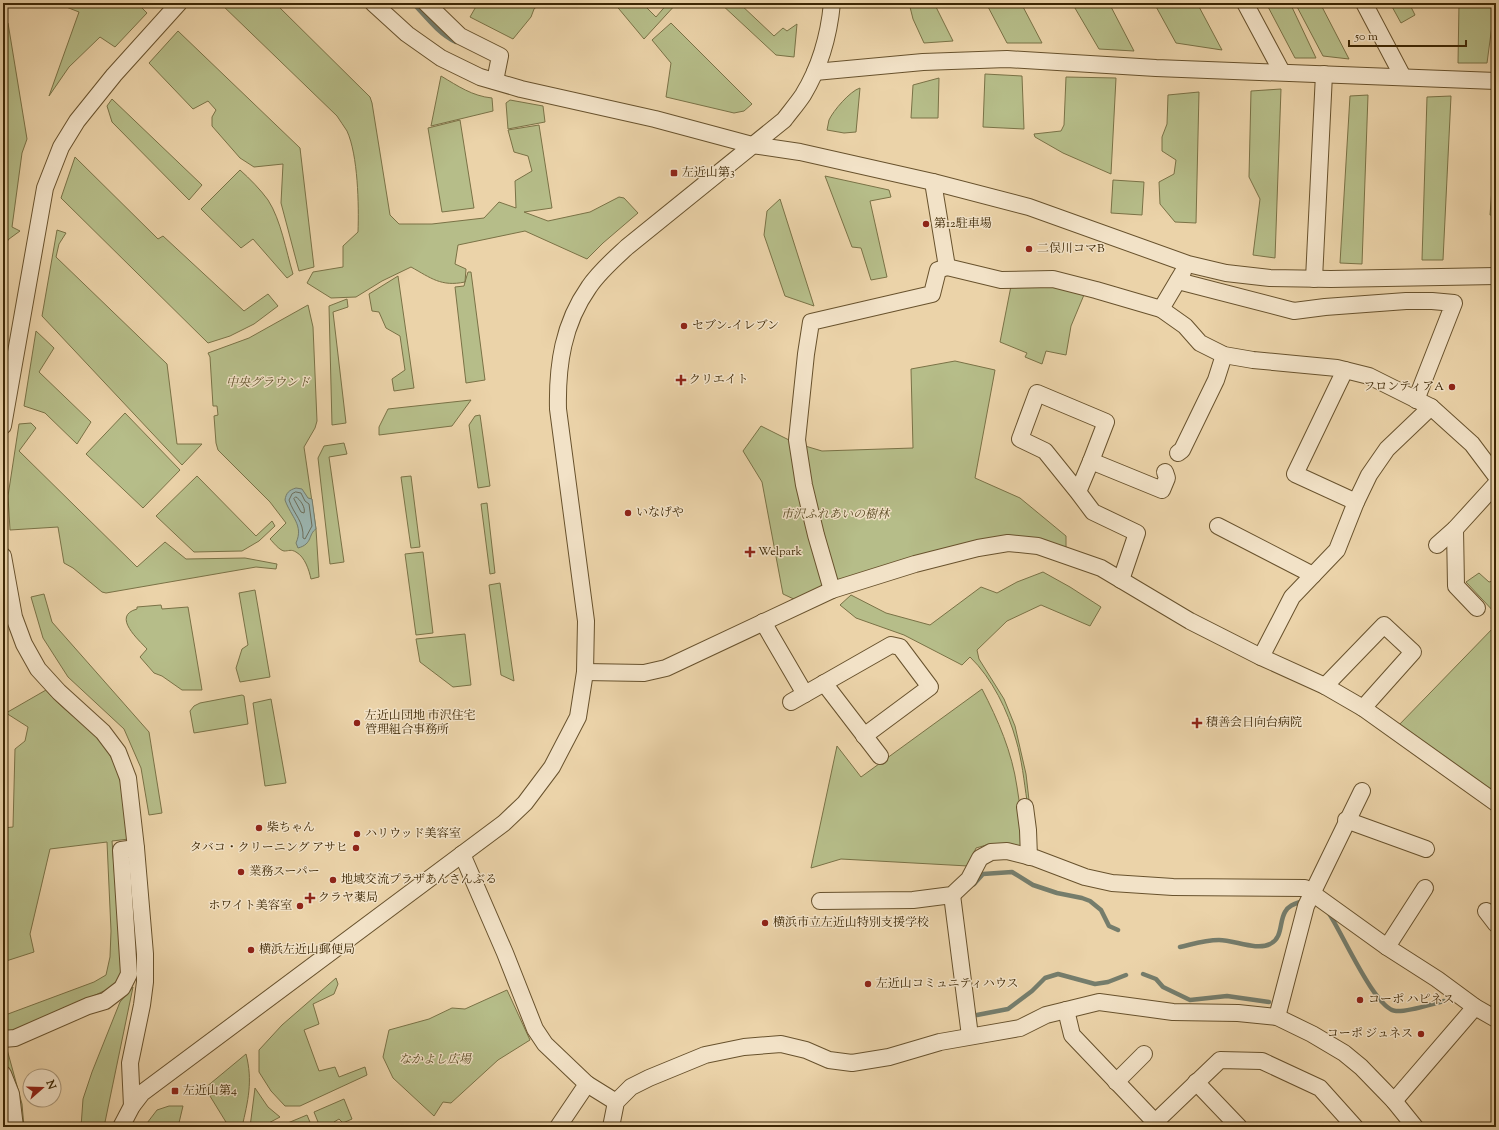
<svg xmlns="http://www.w3.org/2000/svg" width="1499" height="1130" font-family="'Sorts Mill Goudy','Noto Serif JP',serif">
<style>
.green{fill:#b6bd89;stroke:#7a7246}
.water{fill:#9bb6b2;stroke:#757d6c}
.lines{fill:none;stroke-linecap:round;stroke-linejoin:round}
.shore{stroke:#6c6e5b;stroke-width:1}
.stream{stroke:#757d6c;stroke-width:4.5}
.minor-casing{stroke:#68522d;stroke-width:18}
.minor{stroke:#f2e2c7;stroke-width:16}
.poi-dot{fill:#8f2418;stroke:#f2e2c7;stroke-width:1.5}
.labels{text-anchor:middle;dominant-baseline:central;stroke-width:3;stroke-linejoin:round;paint-order:stroke}
.poi-label{font-size:12px;fill:#3d2704;stroke:#f2e2c7;text-anchor:start}
.park-label{font-size:12px;font-style:italic;fill:#5b4c25;stroke:#f2e2c7}
</style>
<rect width="100%" height="100%" fill="#ebd3a9"/>
<filter id="stains"><feTurbulence type="fractalNoise" baseFrequency=".005" numOctaves="4"/><feColorMatrix values="0 0 0 0 .2 0 0 0 0 .09 0 0 0 0 .02 0 0 0 .5 -.17"/></filter>
<radialGradient id="worn" r=".72"><stop offset=".6" stop-color="#630" stop-opacity="0"/><stop offset="1" stop-color="#630" stop-opacity=".3"/></radialGradient>
<g class="green">
<polygon points="56,3 137,3 147,13 115,47 100,37 69,67 49,96 79,12"/>
<path d="M220,3h55l95,94 2,6 18,112 9,9h33l52,-6 15,-16 17,6 -1,-27 17,-10 -4,-15 -14,-4 -6,-22 31,-5 13,83 -28,4 24,9 42,-9 29,-15 5,1 14,15 -35,30 -16,16 -62,-28 -67,14 -3,19 11,5 -1,13 3,-10h3l14,108 -19,3 -11,-96 9,-1 1,-4c-24,5 -34,-4 -54,-15l-29,14 -26,16 -25,1 -24,-15 6,-11 30,-5v-21l15,-14c1,-27 0,-77 -11,-101 -3,-5 -7,-10 -10,-15z"/>
<polygon points="478,3 541,3 534,9 531,17 513,39 470,17"/>
<polygon points="614,3 642,3 656,17 668,3 677,3 644,39"/>
<polygon points="720,3 739,3 774,36 783,28 787,31 797,24 794,57 776,55"/>
<polygon points="909,3 934,3 953,41 924,43 913,19"/>
<polygon points="986,3 1021,3 1042,43 1007,43"/>
<polygon points="1072,3 1109,3 1134,51 1099,49"/>
<polygon points="1154,3 1197,3 1222,50 1176,43"/>
<polygon points="1266,3 1290,3 1316,58 1295,58"/>
<polygon points="1295,3 1320,3 1349,59 1323,56"/>
<polygon points="1390,3 1409,3 1415,15 1401,23"/>
<polygon points="1459,3 1495,3 1487,63 1458,63"/>
<polygon points="5,22 8,23 27,139 22,153 12,227 20,231 9,239 3,247 3,35"/>
<polygon points="671,23 752,104 744,111 734,113 666,97 671,63 652,40"/>
<polygon points="178,31 300,148 314,267 299,271 281,203 283,164 254,167 240,158 212,126 212,117 216,110 208,101 193,109 149,63"/>
<polygon points="985,74 1022,76 1024,129 983,127"/>
<path d="M441,76c17,10 31,20 51,22l1,13 -62,15z"/>
<polygon points="1066,77 1116,78 1111,174 1063,153 1035,137 1034,134 1061,131 1064,125"/>
<polygon points="939,78 938,118 911,118 913,85"/>
<path d="M860,88l-4,44 -12,1 -17,-3c1,-3 1,-7 2,-10 4,-9 21,-29 31,-32z"/>
<polygon points="1281,89 1275,258 1253,255 1260,199 1249,177 1251,91"/>
<polygon points="1199,92 1196,223 1175,222 1160,204 1159,182 1174,174 1176,160 1162,151 1162,137 1167,124 1168,95"/>
<polygon points="1368,95 1362,264 1340,263 1350,96"/>
<polygon points="1451,96 1443,260 1422,260 1427,97"/>
<polygon points="112,99 202,185 189,200 112,122 107,106"/>
<polygon points="510,100 543,106 545,122 508,129 506,103"/>
<polygon points="460,120 474,208 442,212 428,128"/>
<polygon points="1496,135 1496,216 1490,215"/>
<polygon points="75,157 158,239 163,236 244,311 268,294 278,306 254,324 230,336 208,343 61,198"/>
<path d="M240,170c10,9 20,19 28,30 13,20 18,51 25,74l-6,4 -34,-39 -12,9 -40,-39z"/>
<polygon points="825,176 889,190 891,197 870,201 887,277 871,280 861,248 852,247"/>
<polygon points="1113,180 1144,182 1142,215 1111,213"/>
<polygon points="780,199 814,306 785,296 764,235 767,211"/>
<polygon points="57,230 66,233 59,244 56,257 167,364 177,444 202,444 182,465 42,316"/>
<polygon points="398,276 414,388 394,391 392,379 405,370 400,336 386,328 379,312 372,311 369,294"/>
<polygon points="1054,284 1086,290 1071,326 1066,355 1046,351 1042,364 1025,357 1027,353 1000,342 1011,286"/>
<polygon points="347,299 348,307 333,312 346,423 332,425 329,306"/>
<path d="M308,305l5,22 4,94 -2,7 -11,19 12,82 3,48 -8,2c-2,-9 -6,-22 -15,-27 -5,-3 -7,-1 -12,-1 -5,-1 -11,-9 -14,-12l16,-16 -16,-21 -52,-52 -2,-7 -2,-27 4,-1 -1,-9h-4l-3,-49 -2,-4 41,-15z"/>
<polygon points="36,331 54,348 39,372 91,422 77,444 45,413 24,406"/>
<polygon points="955,361 995,370 975,478 1020,498 1066,536 1066,549 1022,537 798,601 783,594 762,482 743,451 761,426 795,443 822,451 913,448 911,369"/>
<polygon points="471,400 452,426 379,435 379,427 388,409"/>
<polygon points="125,413 180,470 143,508 86,454"/>
<polygon points="480,415 490,486 478,488 469,425 475,416"/>
<polygon points="31,423 36,428 19,451 137,567 165,542 186,559 245,558 277,564 276,569 256,567 106,593 102,592 73,568 64,563 58,527 10,530 8,496 19,424"/>
<polygon points="344,443 347,454 329,457 344,562 330,564 318,458 324,446"/>
<polygon points="197,476 256,536 272,521 275,526 259,541 242,551 194,552 156,516"/>
<polygon points="411,476 420,547 411,548 401,477"/>
<polygon points="487,503 495,573 490,574 481,504"/>
<polygon points="423,552 433,633 416,635 405,554"/>
<path d="M1043,572l27,15 31,20 -11,19 -49,-21 -34,16 -30,29 2,9 25,40 11,27 11,48 3,26 -2,1c-3,-20 -5,-41 -11,-61 -8,-29 -24,-62 -46,-83l-8,8 -58,-30 -48,-17 -16,-13 11,-10 35,18 44,12 51,-38 16,6 20,-11z"/>
<polygon points="1479,573 1489,582 1496,580 1496,614 1466,582"/>
<polygon points="500,583 514,681 501,675 489,585"/>
<polygon points="255,590 270,677 240,682 236,668 242,649 248,645 239,593"/>
<polygon points="44,594 52,622 149,732 162,813 149,815 141,768 124,729 68,677 43,638 31,597"/>
<path d="M161,605l1,4 26,-2 14,83h-20l-20,-14 -8,-3 -14,-16 7,-8c-8,-9 -36,-33 -10,-40v-2z"/>
<polygon points="1496,625 1496,799 1397,727"/>
<polygon points="465,634 471,685 453,687 420,662 416,639"/>
<path d="M982,689c16,31 30,63 35,98 3,18 5,36 7,55l-5,4 -29,-2 -14,4 -8,18 -127,-7 -30,9 26,-122 24,31z"/>
<path d="M46,690c14,18 34,30 50,46 27,29 29,66 33,103l-17,2 10,127 -2,7 -7,12 -100,45h-10v-19l5,1 86,-32 12,-7 4,-18 1,-26 -4,-89 -57,7 -20,85 4,18 -31,10v-134l10,-1 2,-78 10,-8 3,-14 -22,-14z"/>
<polygon points="242,695 244,696 248,724 194,733 190,711 194,706 200,703"/>
<polygon points="271,699 286,783 265,786 253,703"/>
<polygon points="336,978 338,984 334,994 313,1004 319,1024 304,1030 319,1071 335,1067 339,1077 365,1067 367,1075 300,1106 285,1106 271,1091 259,1072 259,1050 282,1025"/>
<polygon points="133,987 104,1127 81,1127 83,1099 92,1072 120,1002"/>
<polygon points="507,990 530,1040 498,1060 451,1103 443,1102 434,1116 393,1078 383,1057 389,1030 429,1019 452,1008 465,1009"/>
<path d="M5,1042l17,62 2,23h-4c-7,-27 -17,-56 -17,-84z"/>
<path d="M246,1054c7,27 2,47 -4,73h-13l-24,-39z"/>
<polygon points="255,1088 268,1107 280,1117 261,1127 250,1127"/>
<polygon points="344,1099 352,1119 343,1123 339,1119 334,1122 335,1127 320,1127 314,1112"/>
<polygon points="169,1106 183,1106 178,1127 144,1127 157,1110"/>
<polygon points="307,1115 312,1127 278,1127"/>
</g>
<path class="water" d="M296,488l6,1 6,9 4,1 4,30c-8,5 -3,15 -18,19l-2,-5c8,-18 -5,-26 -11,-43 1,-7 4,-10 11,-12z"/>
<g class="lines">
<g class="shore">
<path d="M296,492l5,1 4,8 4,3 3,22 -7,13 -2,-1c1,-17 -9,-23 -14,-38l3,-6z"/>
<path d="M296,497c4,2 10,11 8,16l-3,-1 -7,-13z"/>
</g>
<g class="stream">
<path d="M413,3c13,14 26,31 43,39"/>
<polyline points="974,884 983,874 1012,872 1033,885 1057,893 1082,898 1090,901 1101,910 1109,926 1118,930"/>
<path d="M1328,912c13,18 47,98 68,99 13,1 35,-7 48,-10"/>
<path d="M1180,947c13,-3 25,-7 39,-7 15,0 38,11 51,4 13,-6 9,-22 15,-32 3,-6 9,-8 15,-10"/>
<polyline points="1143,974 1156,979 1163,987 1190,1000 1227,996 1269,1002"/>
<polyline points="977,1015 1008,1009 1032,991 1045,978 1058,974 1095,984 1108,982 1126,975"/>
</g>
<g class="minor-casing">
<g id="minor">
<polyline points="373,3 407,34 441,58 480,77 521,89 655,119 752,145 800,152 933,182 1029,207 1188,264 1226,273 1270,278 1331,279 1496,276"/>
<polyline points="426,3 460,36 500,56 495,81"/>
<polyline points="1245,3 1282,72"/>
<polyline points="1364,3 1403,77"/>
<polyline points="815,72 923,62 1007,59 1156,68 1496,81"/>
<polyline points="933,182 947,267 1001,280 1053,279 1096,290 1161,309 1185,326 1200,343 1224,355 1253,360 1337,368 1369,376 1431,407 1472,444 1496,476"/>
<polyline points="1314,279 1324,74"/>
<polyline points="1178,281 1294,311 1325,307 1406,301 1432,301 1454,303 1416,400"/>
<polyline points="1161,309 1183,272"/>
<polyline points="1345,370 1295,474 1356,502"/>
<polyline points="3,426 45,188 61,147 77,121 114,75 179,3"/>
<polyline points="1178,453 1182,450 1216,380 1224,355"/>
<polyline points="1091,461 1162,490 1167,478 1165,472"/>
<polyline points="1078,492 1091,461 1106,422 1037,393 1020,439 1045,451 1078,492 1093,512 1137,533 1121,580"/>
<polyline points="1218,526 1313,575"/>
<polyline points="1455,529 1456,586 1477,608"/>
<polyline points="1437,545 1455,529 1496,484"/>
<polyline points="3,556 14,617 24,644 38,669 59,692 103,732 118,752 128,778 136,848 145,954 145,982 142,1005 130,1063 132,1106"/>
<polyline points="832,590 816,535 804,485 797,440 806,354 811,322 932,294 938,270 947,267"/>
<polyline points="763,622 805,694"/>
<polyline points="1261,657 1292,597 1337,550 1356,502 1369,475 1387,449 1431,407"/>
<polyline points="585,672 644,673 666,668 832,590 915,564 978,548 1008,543 1038,546 1101,568 1190,621 1261,657 1325,686 1363,708 1496,803"/>
<polyline points="824,683 880,756"/>
<polyline points="1325,686 1384,625 1413,652 1363,708"/>
<polyline points="791,702 891,645 900,647 930,687 864,736"/>
<polyline points="1025,807 1028,830 1029,857"/>
<polyline points="1346,820 1426,849"/>
<polyline points="462,854 505,953 535,1029 545,1044 587,1084 558,1127"/>
<polyline points="952,895 970,1036"/>
<polyline points="820,901 913,900 952,895 969,879 980,858 991,852 1007,851 1035,858 1085,877 1112,883 1173,887 1305,888 1387,947 1437,979 1475,1007 1496,1019"/>
<polyline points="1486,911 1496,924"/>
<polyline points="1387,947 1425,888"/>
<polyline points="1066,1010 1072,1035 1155,1122"/>
<polyline points="1277,1017 1306,906 1362,791"/>
<polyline points="3,1039 15,1038 88,1006 105,1001 122,988 129,974 121,850 136,848"/>
<polyline points="3,1074 11,1094 15,1127"/>
<polyline points="1116,1082 1144,1054"/>
<polyline points="1196,1082 1239,1127"/>
<polyline points="587,1084 616,1102"/>
<polyline points="1394,1101 1475,1007"/>
<path d="M121,1127l11,-21 10,-13 362,-270 21,-20 27,-36 26,-50 7,-45 1,-51 -28,-212c-1,-44 5,-85 31,-122 10,-15 25,-28 38,-40l157,-127c6,-8 13,-16 19,-25 17,-28 26,-60 29,-92"/>
<polyline points="611,1127 616,1102 631,1087 649,1078 705,1055 744,1047 781,1044 806,1050 829,1060 852,1063 889,1057 940,1042 1020,1028 1046,1015 1099,1002 1173,1012 1238,1013 1277,1017 1312,1034 1344,1053 1361,1067 1394,1101 1415,1127"/>
<polyline points="1150,1127 1220,1060 1262,1061 1320,1088 1355,1127"/>
</g>
</g>
<use href="#minor" class="minor"/>
</g>
<g class="poi-dot">
<rect x="670" y="169" width="8" height="8" rx="2"/>
<circle cx="926" cy="224" r="4"/>
<circle cx="1029" cy="249" r="4"/>
<circle cx="684" cy="326" r="4"/>
<path d="M679 374h4v4h4v4h-4v4h-4v-4h-4v-4h4z"/>
<circle cx="1452" cy="387" r="4"/>
<circle cx="628" cy="513" r="4"/>
<path d="M748 546h4v4h4v4h-4v4h-4v-4h-4v-4h4z"/>
<circle cx="357" cy="723" r="4"/>
<path d="M1195 717h4v4h4v4h-4v4h-4v-4h-4v-4h4z"/>
<circle cx="259" cy="828" r="4"/>
<circle cx="357" cy="834" r="4"/>
<circle cx="356" cy="848" r="4"/>
<circle cx="241" cy="872" r="4"/>
<circle cx="333" cy="880" r="4"/>
<path d="M308 892h4v4h4v4h-4v4h-4v-4h-4v-4h4z"/>
<circle cx="300" cy="906" r="4"/>
<circle cx="765" cy="923" r="4"/>
<circle cx="251" cy="950" r="4"/>
<circle cx="868" cy="984" r="4"/>
<circle cx="1360" cy="1000" r="4"/>
<circle cx="1421" cy="1034" r="4"/>
<rect x="171" y="1087" width="8" height="8" rx="2"/>
</g>
<g class="labels">
<g class="poi-label">
<text x="682" y="173">左近山第3</text>
<text x="934" y="224">第12駐車場</text>
<text x="1037" y="249">二俣川コマB</text>
<text x="692" y="326">セブン-イレブン</text>
<text x="689" y="380">クリエイト</text>
<text x="1444" y="387" text-anchor="end">フロンティアA</text>
<text x="636" y="513">いなげや</text>
<text x="758" y="552">Welpark</text>
<text x="365" y="716">左近山団地 市沢住宅<tspan x="365" dy="14">管理組合事務所</tspan></text>
<text x="1206" y="723">積善会日向台病院</text>
<text x="267" y="828">柴ちゃん</text>
<text x="365" y="834">ハリウッド美容室</text>
<text x="348" y="848" text-anchor="end">タバコ・クリーニング アサヒ</text>
<text x="249" y="872">業務スーパー</text>
<text x="341" y="880">地域交流プラザあんさんぶる</text>
<text x="318" y="898">クラヤ薬局</text>
<text x="292" y="906" text-anchor="end">ホワイト美容室</text>
<text x="773" y="923">横浜市立左近山特別支援学校</text>
<text x="259" y="950">横浜左近山郵便局</text>
<text x="876" y="984">左近山コミュニティハウス</text>
<text x="1368" y="1000">コーポ ハピネス</text>
<text x="1413" y="1034" text-anchor="end">コーポ ジュネス</text>
<text x="183" y="1091">左近山第4</text>
</g>
<g class="park-label">
<text x="268" y="383">中央グラウンド</text>
<text x="835" y="515">市沢ふれあいの樹林</text>
<text x="435" y="1060">なかよし広場</text>
</g>
</g>
<rect width="1499" height="1130" fill="none" stroke="#ebd3a9" stroke-width="16"/>
<rect x="4" y="4" width="1491" height="1122" fill="none" stroke="#3d2704" stroke-width="2"/>
<rect x="8" y="8" width="1483" height="1114" fill="none" stroke="#3d2704"/>
<g transform="translate(42 1088) rotate(70)"><circle r="19" fill="#f2e2c7" stroke="#aa9779"/>
<path d="M0-3L7 15L0 10L-7 15Z" fill="#8f2418"/>
<text y="-6" font-size="11" font-weight="bold" text-anchor="middle" fill="#3d2704">N</text>
</g>
<path d="M1349 40v6h117v-6" fill="none" stroke="#3d2704" stroke-width="2"/>
<text x="1355" y="40" font-size="12" fill="#3d2704" stroke="#f2e2c7" stroke-width="3" paint-order="stroke">50 m</text>
<rect width="100%" height="100%" filter="url(#stains)"/>
<rect width="100%" height="100%" fill="url(#worn)"/>
</svg>
